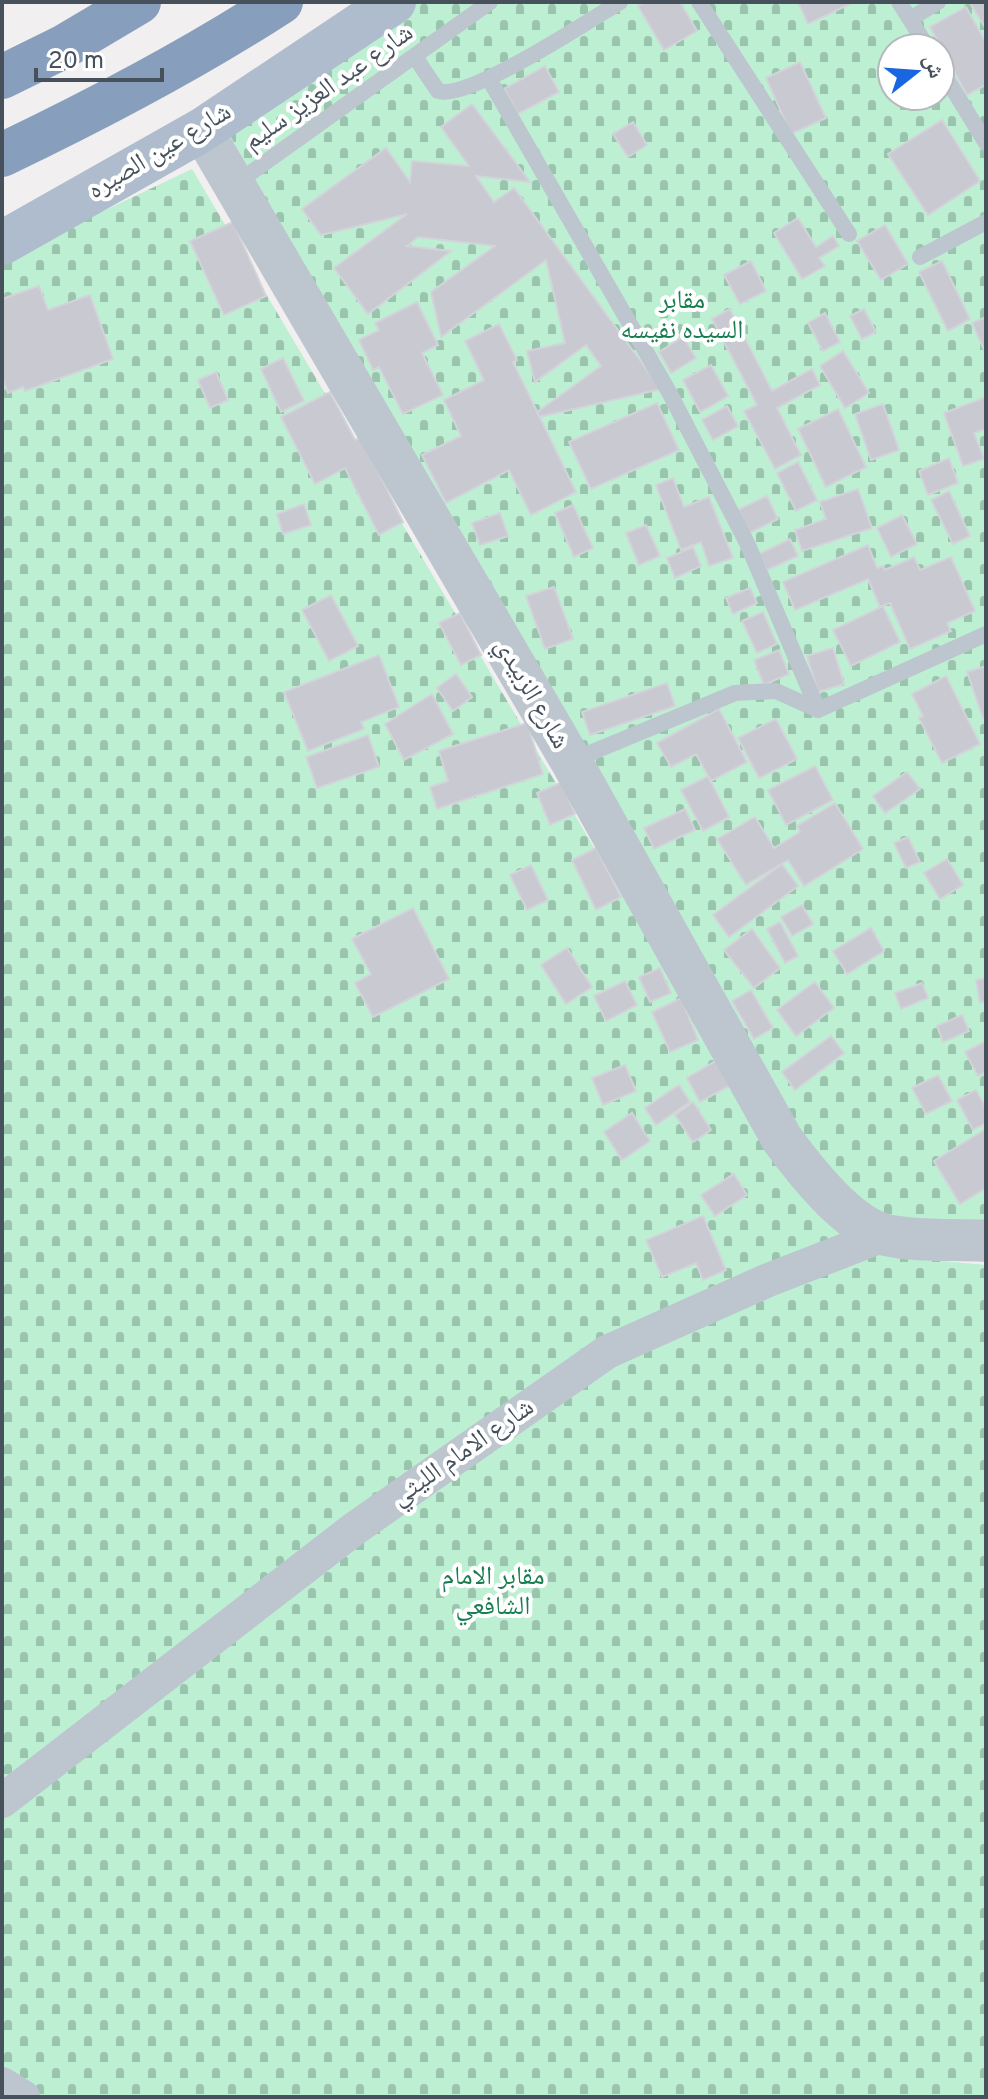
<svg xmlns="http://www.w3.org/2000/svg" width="988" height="2099" font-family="Overpass,'Noto Naskh Arabic',sans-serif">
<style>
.cemetery{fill:url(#cemetery-stones);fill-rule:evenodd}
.building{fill:#c9cad1;stroke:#d3d4da;stroke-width:2}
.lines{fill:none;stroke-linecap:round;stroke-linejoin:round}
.service{stroke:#bdc5ce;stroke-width:16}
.minor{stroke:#bdc5ce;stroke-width:34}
.tertiary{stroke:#bdc5ce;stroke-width:42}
.primary{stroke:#aebccd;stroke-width:44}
.motorway{stroke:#879ebd;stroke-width:44}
.labels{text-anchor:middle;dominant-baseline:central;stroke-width:8;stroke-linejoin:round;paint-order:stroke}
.street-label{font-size:26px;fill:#47515c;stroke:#fff}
.park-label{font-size:26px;fill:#177d50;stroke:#fff}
</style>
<defs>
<pattern id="cemetery-stones" width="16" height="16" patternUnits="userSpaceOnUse" patternTransform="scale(2)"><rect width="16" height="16" fill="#bdefd3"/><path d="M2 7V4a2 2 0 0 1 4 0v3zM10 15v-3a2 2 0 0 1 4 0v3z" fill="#9bc4ae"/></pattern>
</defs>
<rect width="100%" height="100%" fill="#f1efef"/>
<g class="cemetery">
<path d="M415,2h571v1221l-110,-7 -54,-47 -74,-118 -520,-919zM892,48h48v48h-48z"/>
<polygon points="192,169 794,1185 900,1257 986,1265 986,2097 2,2097 2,259"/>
</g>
<g class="building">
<polygon points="645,2 680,2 697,31 664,50 638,6"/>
<polygon points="798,2 854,2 808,24"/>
<polygon points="986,2 986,29 970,3"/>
<polygon points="966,7 986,43 986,85 967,95 930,27"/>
<polygon points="800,62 826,118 791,134 766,78"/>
<polygon points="545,66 559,92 518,114 504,89"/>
<polygon points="472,104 530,182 476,176 494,202 514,188 661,389 526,420 601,366 586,345 535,382 527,351 565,343 546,260 441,337 431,292 495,246 418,237 407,246 451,251 368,314 334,268 407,214 321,235 302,209 386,148 410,182 412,161 469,166 441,127"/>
<polygon points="942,120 980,181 928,215 888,154"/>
<polygon points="633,122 647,145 628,157 613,134"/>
<polygon points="798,218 816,247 833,236 839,246 819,258 825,266 802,279 774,233"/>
<polygon points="233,222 266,296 224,315 190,241"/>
<polygon points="885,225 908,264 881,280 857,241"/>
<polygon points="751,261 766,291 740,304 724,275"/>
<polygon points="942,261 970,319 948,331 919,272"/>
<polygon points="39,286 48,310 90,295 113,359 25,391 23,387 8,393 2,377 2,299"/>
<polygon points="417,302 438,345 422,353 443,395 403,414 379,367 373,370 359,340 379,330 375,323"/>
<polygon points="730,309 772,391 812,369 820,385 777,408 801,455 775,469 744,411 757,405 712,319"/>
<polygon points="864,309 876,332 862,339 850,316"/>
<polygon points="825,313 840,342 823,351 808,323"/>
<polygon points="986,317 986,354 972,323"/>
<polygon points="499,324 517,360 513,362 576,492 531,515 509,470 446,503 422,455 461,436 444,400 484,380 465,341"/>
<polygon points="683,337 696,358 671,373 659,352"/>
<polygon points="843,351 869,393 845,408 820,366"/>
<polygon points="283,358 304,401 281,412 261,369"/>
<polygon points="711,365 728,396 700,412 683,380"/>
<polygon points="216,372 228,400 210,408 198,380"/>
<polygon points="330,392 355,440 361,437 403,522 379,535 345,468 315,484 281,417"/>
<polygon points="986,397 986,429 974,433 984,459 963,466 944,413"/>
<polygon points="657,403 679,450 591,489 569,442"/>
<polygon points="883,404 899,450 871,460 855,414"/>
<polygon points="727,406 738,426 713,440 702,420"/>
<polygon points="838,409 866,467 826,487 798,429"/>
<polygon points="949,458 958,483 928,495 919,471"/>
<polygon points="798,462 817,500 796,511 777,473"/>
<polygon points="673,478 684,507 709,497 733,558 709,566 701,542 681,550 656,485"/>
<polygon points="858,489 872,528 802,551 795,530 826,519 820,502"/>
<polygon points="949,491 970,536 953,544 931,500"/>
<polygon points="767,496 778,519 749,533 738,510"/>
<polygon points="304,504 311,525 283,534 277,514"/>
<polygon points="573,505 593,548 574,557 555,513"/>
<polygon points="500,513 508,536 480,545 472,523"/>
<polygon points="902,515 917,544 891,557 877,528"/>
<polygon points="646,525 660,556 639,565 626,533"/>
<polygon points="790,539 798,556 767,570 759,554"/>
<polygon points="868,545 877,568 883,566 885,570 914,557 920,570 951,557 975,611 947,623 951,631 910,649 890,603 880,607 868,579 795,610 783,582"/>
<polygon points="693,547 701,566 675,578 667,558"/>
<polygon points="554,587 573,639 545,649 526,596"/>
<polygon points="750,588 757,603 733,614 726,598"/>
<polygon points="331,595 358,646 329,661 302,610"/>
<polygon points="883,606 900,642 851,666 833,630"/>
<polygon points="763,612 777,644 757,653 742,621"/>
<polygon points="460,613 481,655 461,665 439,623"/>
<polygon points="833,648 844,684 818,692 807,656"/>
<polygon points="779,650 789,674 764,685 754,660"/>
<polygon points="379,655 399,707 361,722 364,729 308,751 284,692"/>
<polygon points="986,666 986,717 983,718 967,672"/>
<polygon points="456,674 472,697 453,711 437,688"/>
<polygon points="946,676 980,744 942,763 919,718 923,716 912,694"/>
<polygon points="667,683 675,706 590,735 582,712"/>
<polygon points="432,694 453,734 404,760 385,724"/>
<polygon points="719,709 747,762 711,781 696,754 671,767 657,743"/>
<polygon points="776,719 797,759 759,778 738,738"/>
<polygon points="527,723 543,774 437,809 430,787 448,781 439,751"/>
<polygon points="368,735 379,767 317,788 306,757"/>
<polygon points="815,766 833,800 786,825 768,790"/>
<polygon points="907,772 920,789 885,813 873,796"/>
<polygon points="708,776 729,817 703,831 681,790"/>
<polygon points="562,782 575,814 550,825 537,793"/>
<polygon points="835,803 863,849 804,886 788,860 746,885 717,839 755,817 774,848 800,832 797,826"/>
<polygon points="685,809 695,830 654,849 644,828"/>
<polygon points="908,837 920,862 906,868 894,843"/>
<polygon points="596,848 621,897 596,910 572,860"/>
<polygon points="947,859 963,885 940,899 924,873"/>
<polygon points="782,864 798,886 729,937 713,915"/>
<polygon points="531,865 548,900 527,910 510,875"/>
<polygon points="802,905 813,924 792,936 781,917"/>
<polygon points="413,908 449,979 373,1017 355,983 371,974 352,939"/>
<polygon points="780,922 798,956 785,963 767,929"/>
<polygon points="871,928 884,951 847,974 833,951"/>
<polygon points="752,929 780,968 754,988 724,950"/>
<polygon points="567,948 592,987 566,1004 541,965"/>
<polygon points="660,968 671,993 650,1002 639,977"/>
<polygon points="986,978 986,1001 980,1003 976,980"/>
<polygon points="625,981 637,1005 606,1021 594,996"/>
<polygon points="815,982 834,1008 796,1036 777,1010"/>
<polygon points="922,983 928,998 901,1009 895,993"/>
<polygon points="751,990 773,1028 754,1039 732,1001"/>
<polygon points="681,998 698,1040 670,1052 652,1012"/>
<polygon points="962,1015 969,1031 943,1042 937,1026"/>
<polygon points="831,1036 844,1053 795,1090 782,1072"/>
<polygon points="986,1041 986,1072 978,1076 965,1052"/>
<polygon points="719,1059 733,1084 700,1102 687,1078"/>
<polygon points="625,1065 636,1091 603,1105 592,1078"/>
<polygon points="938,1075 952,1101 926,1114 912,1088"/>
<polygon points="679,1085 690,1102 656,1125 645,1108"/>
<polygon points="976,1090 986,1108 986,1123 973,1130 957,1100"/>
<polygon points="693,1102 711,1130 693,1142 675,1115"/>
<polygon points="632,1113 650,1141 622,1160 604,1132"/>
<polygon points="986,1129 986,1188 960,1204 934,1161"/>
<polygon points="734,1174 747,1195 715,1216 701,1195"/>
<polygon points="703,1216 726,1270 703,1280 696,1263 662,1277 646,1240"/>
</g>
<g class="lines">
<g class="service">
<polyline points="699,2 849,234"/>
<polyline points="899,2 928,48"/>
<polyline points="910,19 938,2"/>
<path d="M415,57l23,34c30,10 150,-70 182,-89"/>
<polyline points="940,68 986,143"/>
<polyline points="489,79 669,392 747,543 818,710"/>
<polyline points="235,184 490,2"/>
<polyline points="920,257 986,222"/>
<polyline points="571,761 735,693 776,691 818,710 986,634"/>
</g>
<g class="minor">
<polyline points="2,1801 354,1529 607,1352 766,1281 884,1235"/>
<polyline points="2,2084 23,2097"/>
</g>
<path class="tertiary" d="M202,130l369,631 211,378c22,30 66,87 104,96 31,7 68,4 100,6"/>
<polyline class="primary" points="2,243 202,130 394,2"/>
<g class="motorway">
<polyline points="2,77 65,46 139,2"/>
<path d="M2,155c96,-46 190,-95 279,-153"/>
</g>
</g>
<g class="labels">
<g class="street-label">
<text transform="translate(329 88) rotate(-35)">شارع عبد العزيز سليم</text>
<text transform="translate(160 152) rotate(-31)">شارع عين الصيره</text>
<text transform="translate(531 694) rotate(60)">شارع الزبيدي</text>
<text transform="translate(463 1453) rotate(-35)">شارع الامام الليثي</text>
</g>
<g class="park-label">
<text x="682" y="301">مقابر<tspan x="682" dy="30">السيده نفيسه</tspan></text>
<text x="493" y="1577">مقابر الامام<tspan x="493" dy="30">الشافعي</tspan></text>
</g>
</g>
<rect width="988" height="2099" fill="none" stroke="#47515c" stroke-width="8"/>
<g transform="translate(916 72) rotate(73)"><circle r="38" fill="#ffffff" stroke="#b5b9be" stroke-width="2"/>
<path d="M0-6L14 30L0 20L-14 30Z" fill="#1a65e0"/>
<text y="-12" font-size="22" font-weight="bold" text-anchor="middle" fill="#47515c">ش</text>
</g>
<path d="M36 68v12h126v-12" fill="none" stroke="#47515c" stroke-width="4"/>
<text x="48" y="68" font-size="24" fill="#47515c" stroke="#ffffff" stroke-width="6" paint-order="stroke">20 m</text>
</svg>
